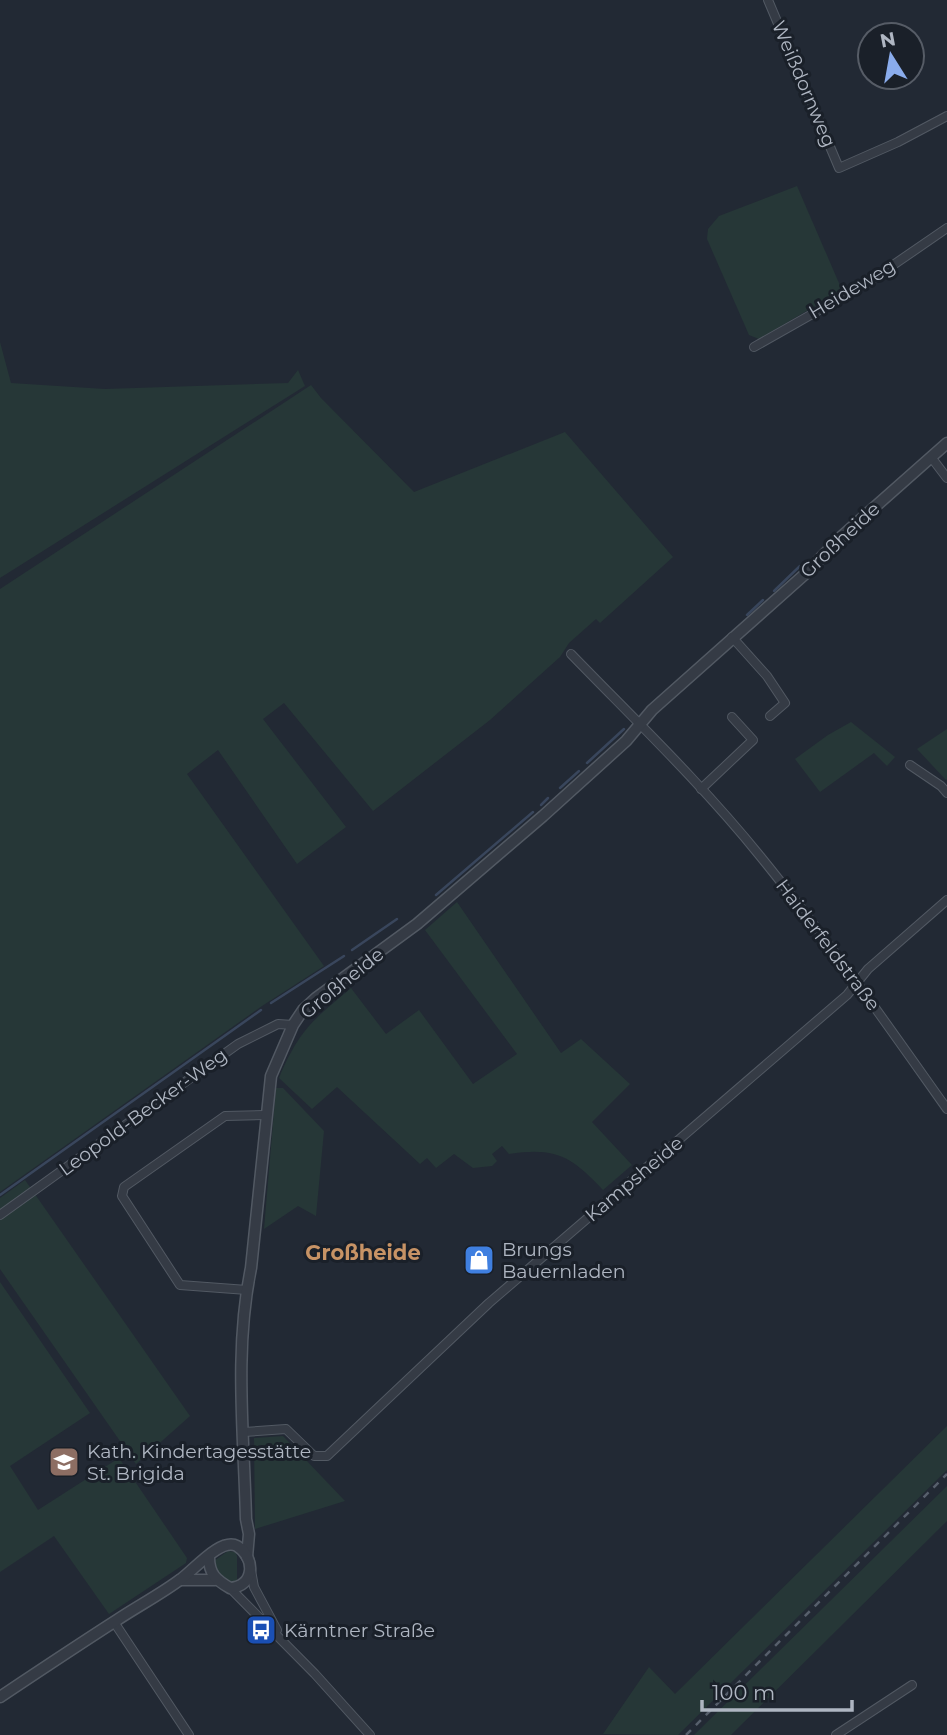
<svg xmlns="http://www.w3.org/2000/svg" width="947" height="1735" font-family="Montserrat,sans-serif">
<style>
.green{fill:#263737}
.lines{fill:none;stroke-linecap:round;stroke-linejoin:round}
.stream{stroke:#39465c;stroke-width:2.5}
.minor-casing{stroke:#525963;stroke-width:10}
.tertiary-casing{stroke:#525963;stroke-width:13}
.minor{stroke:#353b45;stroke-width:8}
.tertiary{stroke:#353b45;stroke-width:10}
.rail{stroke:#575f6c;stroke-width:2.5;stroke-dasharray:7 7;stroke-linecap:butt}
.labels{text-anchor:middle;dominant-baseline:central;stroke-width:6;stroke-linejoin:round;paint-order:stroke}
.street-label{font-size:19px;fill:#afb6c2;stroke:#1a2029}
.poi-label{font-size:19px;fill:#afb6c2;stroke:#1a2029;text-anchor:start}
.neighbourhood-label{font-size:21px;font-weight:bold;fill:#c79365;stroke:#1a2029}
</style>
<rect width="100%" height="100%" fill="#222934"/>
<g class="green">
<polygon points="797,186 842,290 759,339 749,335 707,239 708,229 719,216"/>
<polygon points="0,342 11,383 105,389 288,383 298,370 305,386 0,578"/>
<polygon points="311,385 321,398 414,492 565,432 673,557 600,623 596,619 569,643 560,657 490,720 373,811 284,703 263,719 346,827 297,864 218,750 187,774 324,966 262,1006 0,1192 0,589"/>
<polygon points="851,722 895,757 887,766 874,753 820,792 795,759 828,735"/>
<polygon points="947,729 947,779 946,780 917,749"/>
<path d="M457,902l104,151 20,-14 49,45 -38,38 40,43 -29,25c-32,-34 -47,-43 -94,-36l-7,-8 -10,8 5,7 -5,5 -19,2 -19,-14 -18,14 -9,-10 -7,6 -83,-77 -25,22 -33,-31c20,-48 34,-58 72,-90l35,46 33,-24 54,74 44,-30 -92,-124z"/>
<polygon points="276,1088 283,1088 324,1131 316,1216 298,1206 264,1229"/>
<polygon points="25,1180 190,1416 136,1464 0,1269 0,1198"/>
<polygon points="0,1282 90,1413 10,1466 38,1510 119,1458 187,1558 186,1563 109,1614 54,1536 0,1572"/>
<polygon points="947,1426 947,1470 678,1735 603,1734 649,1667 675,1694"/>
<polygon points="283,1436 345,1501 255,1529 254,1438"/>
<polygon points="947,1486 947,1521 731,1735 694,1735"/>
<polygon points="228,1551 235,1552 237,1556 237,1583 232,1584 214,1568 214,1561"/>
</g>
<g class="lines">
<g class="stream">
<polyline points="774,591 800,566"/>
<polyline points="747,615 763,600"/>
<polyline points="587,763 624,729"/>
<polyline points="560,788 579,771"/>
<polyline points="541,805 548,798"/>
<polyline points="436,895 533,812"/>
<polyline points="352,950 397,919"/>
<polyline points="271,1003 344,956"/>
<polyline points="0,1195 261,1010"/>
</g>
<g class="minor-casing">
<g id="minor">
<polyline points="768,0 839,168 898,142 947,116"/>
<polyline points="754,347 867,283 947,228"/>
<polyline points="931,457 947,478"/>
<polyline points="732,637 767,676 785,703 770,716"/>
<path d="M571,654c64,66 131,130 189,202 66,81 126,167 187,253"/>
<polyline points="910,765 941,786 947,793"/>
<polyline points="701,789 753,740 732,717"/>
<polyline points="0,1215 238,1044 278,1024 293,1025"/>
<polyline points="247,1290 180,1285 122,1196 124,1187 225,1116 265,1115"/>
<polyline points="244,1432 286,1429 314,1456 327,1456 489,1303 847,995 868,969 947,900"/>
<polyline points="251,1570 254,1587 277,1630"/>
<polyline points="230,1588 315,1674 370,1735"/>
<polyline points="114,1622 189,1735"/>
<polyline points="836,1735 912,1685"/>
</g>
</g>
<g class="tertiary-casing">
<g id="tertiary">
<path d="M247,1557l2,-23 -3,-15c-2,-83 -12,-169 5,-251l20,-192 22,-51 10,-15 13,-12 101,-74 126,-108 83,-75 26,-31 152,-135 38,-39 105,-93"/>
<polyline points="180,1580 215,1580"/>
<path d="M0,1697c39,-26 78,-52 117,-77 21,-14 44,-26 64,-41 13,-9 40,-42 56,-33 19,12 18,40 -7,42 -14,-8 -21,-14 -21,-31"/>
</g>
</g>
<use href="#minor" class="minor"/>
<use href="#tertiary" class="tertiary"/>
<polyline class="rail" points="686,1735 947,1474"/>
</g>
<defs>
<g id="shop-square" transform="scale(1.575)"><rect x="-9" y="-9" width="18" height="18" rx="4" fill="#3f7fe0" stroke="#1a2029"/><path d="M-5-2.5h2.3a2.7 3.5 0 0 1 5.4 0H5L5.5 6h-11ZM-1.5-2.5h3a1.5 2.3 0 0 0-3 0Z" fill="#fff"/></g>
<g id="school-square" transform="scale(1.575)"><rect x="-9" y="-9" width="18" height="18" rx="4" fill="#8d6e63" stroke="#1a2029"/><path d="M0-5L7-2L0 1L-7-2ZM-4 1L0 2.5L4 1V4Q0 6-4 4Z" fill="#fff"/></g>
<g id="bus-square" transform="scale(1.575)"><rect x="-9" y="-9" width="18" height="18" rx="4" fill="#1a4fb4" stroke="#1a2029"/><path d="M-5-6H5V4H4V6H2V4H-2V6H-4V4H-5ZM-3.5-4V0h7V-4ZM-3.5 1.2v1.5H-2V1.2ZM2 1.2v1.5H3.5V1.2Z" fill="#fff"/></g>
</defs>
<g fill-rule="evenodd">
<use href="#shop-square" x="479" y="1260"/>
<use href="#school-square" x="64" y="1462"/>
<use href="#bus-square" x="261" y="1630"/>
</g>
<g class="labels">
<g class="street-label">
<text transform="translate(804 84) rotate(67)">Weißdornweg</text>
<text transform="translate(852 289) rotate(-31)">Heideweg</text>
<text transform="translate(840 540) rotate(-43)">Großheide</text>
<text transform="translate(828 945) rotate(53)">Haiderfeldstraße</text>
<text transform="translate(342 983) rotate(-39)">Großheide</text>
<text transform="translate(143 1112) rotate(-36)">Leopold-Becker-Weg</text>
<text transform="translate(634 1179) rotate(-40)">Kampsheide</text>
</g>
<g class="poi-label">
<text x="502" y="1249">Brungs<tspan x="502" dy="22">Bauernladen</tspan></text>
<text x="87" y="1451">Kath. Kindertagesstätte<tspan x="87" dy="22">St. Brigida</tspan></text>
<text x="284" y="1630">Kärntner Straße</text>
</g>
<g class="neighbourhood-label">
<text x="363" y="1252">Großheide</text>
</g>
</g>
<g transform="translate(891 56) rotate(349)"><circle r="33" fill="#1a2029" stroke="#565c66" stroke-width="2"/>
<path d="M0-5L12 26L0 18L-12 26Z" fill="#8aacec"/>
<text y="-10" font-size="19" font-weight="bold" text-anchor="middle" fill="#afb6c2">N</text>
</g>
<path d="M702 1700v10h150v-10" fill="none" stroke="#afb6c2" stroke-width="3.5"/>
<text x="712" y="1700" font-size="21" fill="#afb6c2" stroke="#1a2029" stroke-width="5" paint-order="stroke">100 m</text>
</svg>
